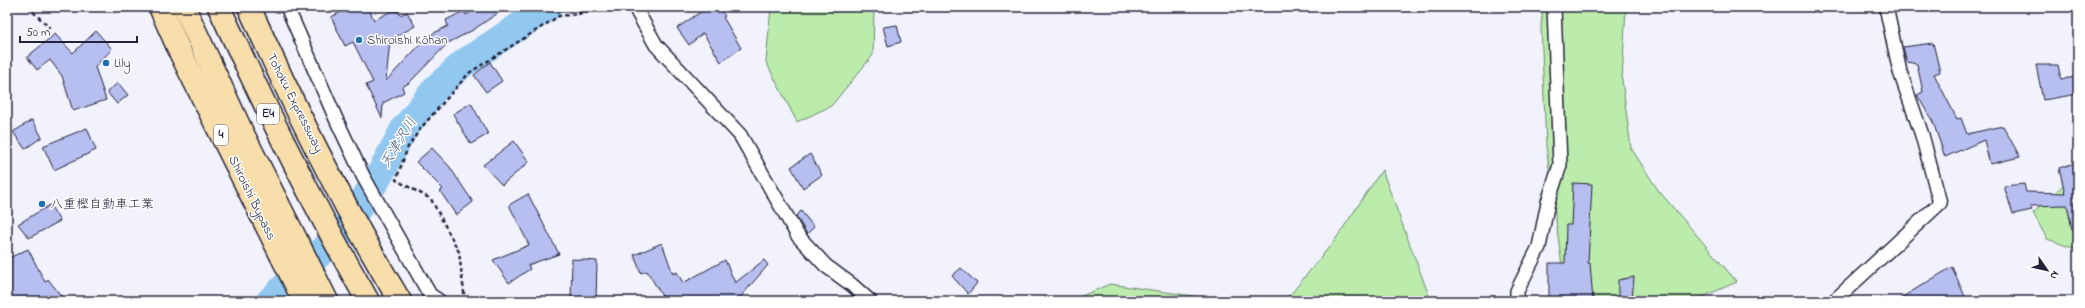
<svg xmlns="http://www.w3.org/2000/svg" width="2085" height="308" font-family="'Indie Flower','Klee One',sans-serif">
<style>
.green{fill:#bbecab;stroke:#6e8773}
.lines{fill:none;stroke-linecap:round;stroke-linejoin:round}
.river{stroke:#92c8f0;stroke-width:28}
.building{fill:#b7bef0;stroke:#22223b}
.street-casing{stroke:#22223b;stroke-width:16}
.highway-casing{stroke:#22223b;stroke-width:25}
.path{stroke:#22223b;stroke-width:2.5;stroke-dasharray:4 3;stroke-linecap:butt}
.street{stroke:#fff;stroke-width:13}
.highway{stroke:#f8deab;stroke-width:22}
.poi-dot{fill:#1f6fb2;stroke:#fff;stroke-width:1.5}
.labels{text-anchor:middle;dominant-baseline:central;stroke-width:3;stroke-linejoin:round;paint-order:stroke}
.shield{fill:#fff;stroke:#646476;stroke-width:1}
.shield-label{font-size:12px;font-weight:bold;fill:#22223b}
.poi-label{font-size:13px;fill:#22223b;stroke:#fff;text-anchor:start}
.street-label{font-size:13px;fill:#22223b;stroke:#fff}
.water-label{font-size:14px;font-style:italic;fill:#495c7a;stroke:#fff}
</style>
<rect width="100%" height="100%" fill="#f1f2fc"/>
<filter id="ink" filterUnits="userSpaceOnUse"><feTurbulence type="fractalNoise" baseFrequency=".025" numOctaves="2"/><feDisplacementMap in="SourceGraphic" scale="8" xChannelSelector="R" yChannelSelector="G"/><feConvolveMatrix kernelMatrix="1 2 1 2 8 2 1 2 1" color-interpolation-filters="sRGB"/></filter>
<g filter="url(#ink)">
<g class="green">
<polygon points="771,7 874,7 873,55 831,106 797,122 766,62"/>
<polygon points="1543,7 1626,7 1622,80 1631,148 1658,190 1737,282 1693,301 1569,301 1563,274 1546,146 1541,26"/>
<polygon points="1382,170 1431,301 1275,301 1290,295 1335,240"/>
<polygon points="2078,171 2078,250 2047,239 2033,213"/>
<polygon points="1110,284 1228,301 1070,301"/>
</g>
<g class="lines">
<polyline class="river" points="270,301 344,230 379,176 404,129 435,89 464,63 548,7"/>
</g>
<g class="building">
<polygon points="352,7 368,7 374,20 394,10 396,12 398,11 400,15 407,12 415,26 390,40 386,81 428,36 448,26 446,20 464,11 466,15 479,7 507,7 473,30 448,43 409,83 402,87 404,92 383,103 382,118 366,85 373,82 353,42 345,46 331,17"/>
<polygon points="708,7 718,7 725,16 723,17 741,48 721,62 703,33 689,45 677,28"/>
<polygon points="897,25 901,42 888,46 883,27"/>
<polygon points="96,31 112,49 95,67 106,100 73,111 62,76 50,60 37,70 27,57 55,34 73,53"/>
<polygon points="1933,43 1940,72 1934,74 1957,119 1961,118 1967,134 2003,126 2020,157 1990,164 1984,140 1945,157 1933,122 1917,95 1923,92 1917,64 1907,62 1903,47"/>
<polygon points="490,62 502,81 486,92 474,75"/>
<polygon points="2036,65 2058,65 2061,79 2078,77 2078,94 2043,100"/>
<polygon points="118,83 128,95 117,104 107,92"/>
<polygon points="471,103 488,134 471,144 453,114"/>
<polygon points="32,120 42,137 25,149 13,132"/>
<polygon points="87,128 96,150 54,170 43,146"/>
<polygon points="514,141 529,162 502,185 483,165"/>
<polygon points="432,148 449,166 473,202 456,215 440,191 443,189 416,162"/>
<polygon points="810,154 822,175 803,188 791,167"/>
<polygon points="2078,162 2078,229 2072,229 2067,205 2030,206 2032,210 2013,214 2004,186 2024,184 2026,192 2065,193 2059,168"/>
<polygon points="1573,183 1592,184 1588,263 1590,263 1593,301 1549,301 1549,263 1565,263 1566,225 1571,225"/>
<polygon points="528,194 559,254 528,265 530,269 509,283 493,260 529,245 509,205"/>
<polygon points="50,205 60,221 29,238 18,224"/>
<polygon points="801,211 814,227 807,234 796,216"/>
<polygon points="662,243 673,274 677,272 683,283 725,260 735,283 764,260 768,265 737,301 665,301 647,271 641,273 634,255"/>
<polygon points="28,249 45,282 48,279 65,301 7,301 7,259"/>
<polygon points="572,259 597,261 596,300 571,301"/>
<polygon points="1952,267 1967,301 1896,301"/>
<polygon points="961,268 977,283 968,294 952,276"/>
<polygon points="1634,277 1632,300 1618,300 1618,280"/>
</g>
<g class="lines">
<g class="street-casing">
<g id="street">
<polyline points="287,7 336,119 363,176 430,295 439,301"/>
<polyline points="638,7 638,13 656,45 740,135 798,236 826,266 852,285 870,301"/>
<polyline points="1517,301 1517,291 1539,247 1548,202 1560,165 1554,7"/>
<polyline points="1834,301 1940,203 1922,135 1900,72 1886,7"/>
</g>
</g>
<g class="highway-casing">
<g id="highway">
<polyline points="160,7 181,54 304,301"/>
<polyline points="184,7 241,130 327,301"/>
<path d="M219,7c46,100 94,198 149,294"/>
<path d="M249,7c45,100 94,200 151,294"/>
</g>
</g>
<g class="path">
<polyline points="28,7 50,28"/>
<polyline points="465,301 459,252 431,199 396,180 408,147 421,128 469,73 559,16 578,14 600,7"/>
</g>
<use href="#street" class="street"/>
<use href="#highway" class="highway"/>
</g>
</g>
<g class="poi-dot">
<circle cx="359" cy="40" r="4"/>
<circle cx="106" cy="63" r="4"/>
<circle cx="42" cy="204" r="4"/>
</g>
<g class="labels">
<g class="shield">
<rect x="257" y="104" width="22" height="20" rx="3"/>
<rect x="214" y="125" width="14" height="20" rx="3"/>
</g>
<g class="shield-label">
<text x="268" y="114">E4</text>
<text x="221" y="135">4</text>
</g>
<g class="poi-label">
<text x="367" y="40">Shiroishi Kōhan</text>
<text x="114" y="63">Lily</text>
<text x="50" y="204">八重樫自動車工業</text>
</g>
<g class="street-label">
<text transform="translate(295 103) rotate(63)">Tohoku Expressway</text>
<text transform="translate(252 198) rotate(64)">Shiroishi Bypass</text>
</g>
<g class="water-label">
<text transform="translate(399 143) rotate(-59)">天津沢川</text>
</g>
</g>
<rect width="2085" height="308" fill="none" stroke="#fff" stroke-width="24"/>
<rect x="12" y="12" width="2061" height="284" fill="none" stroke="#22223b" stroke-width="1.5" filter="url(#ink)"/>
<g transform="translate(2047 270) rotate(124)" stroke="#ffffff" stroke-width="3" paint-order="stroke">
<path d="M0-3L7 15L0 10L-7 15Z" fill="#22223b"/>
<text y="-6" font-size="11" font-weight="bold" text-anchor="middle" fill="#22223b">N</text>
</g>
<path d="M20 36v6h117v-6" fill="none" stroke="#22223b" stroke-width="2"/>
<text x="26" y="36" font-size="12" fill="#22223b" stroke="#ffffff" stroke-width="3" paint-order="stroke">50 m</text>
</svg>
